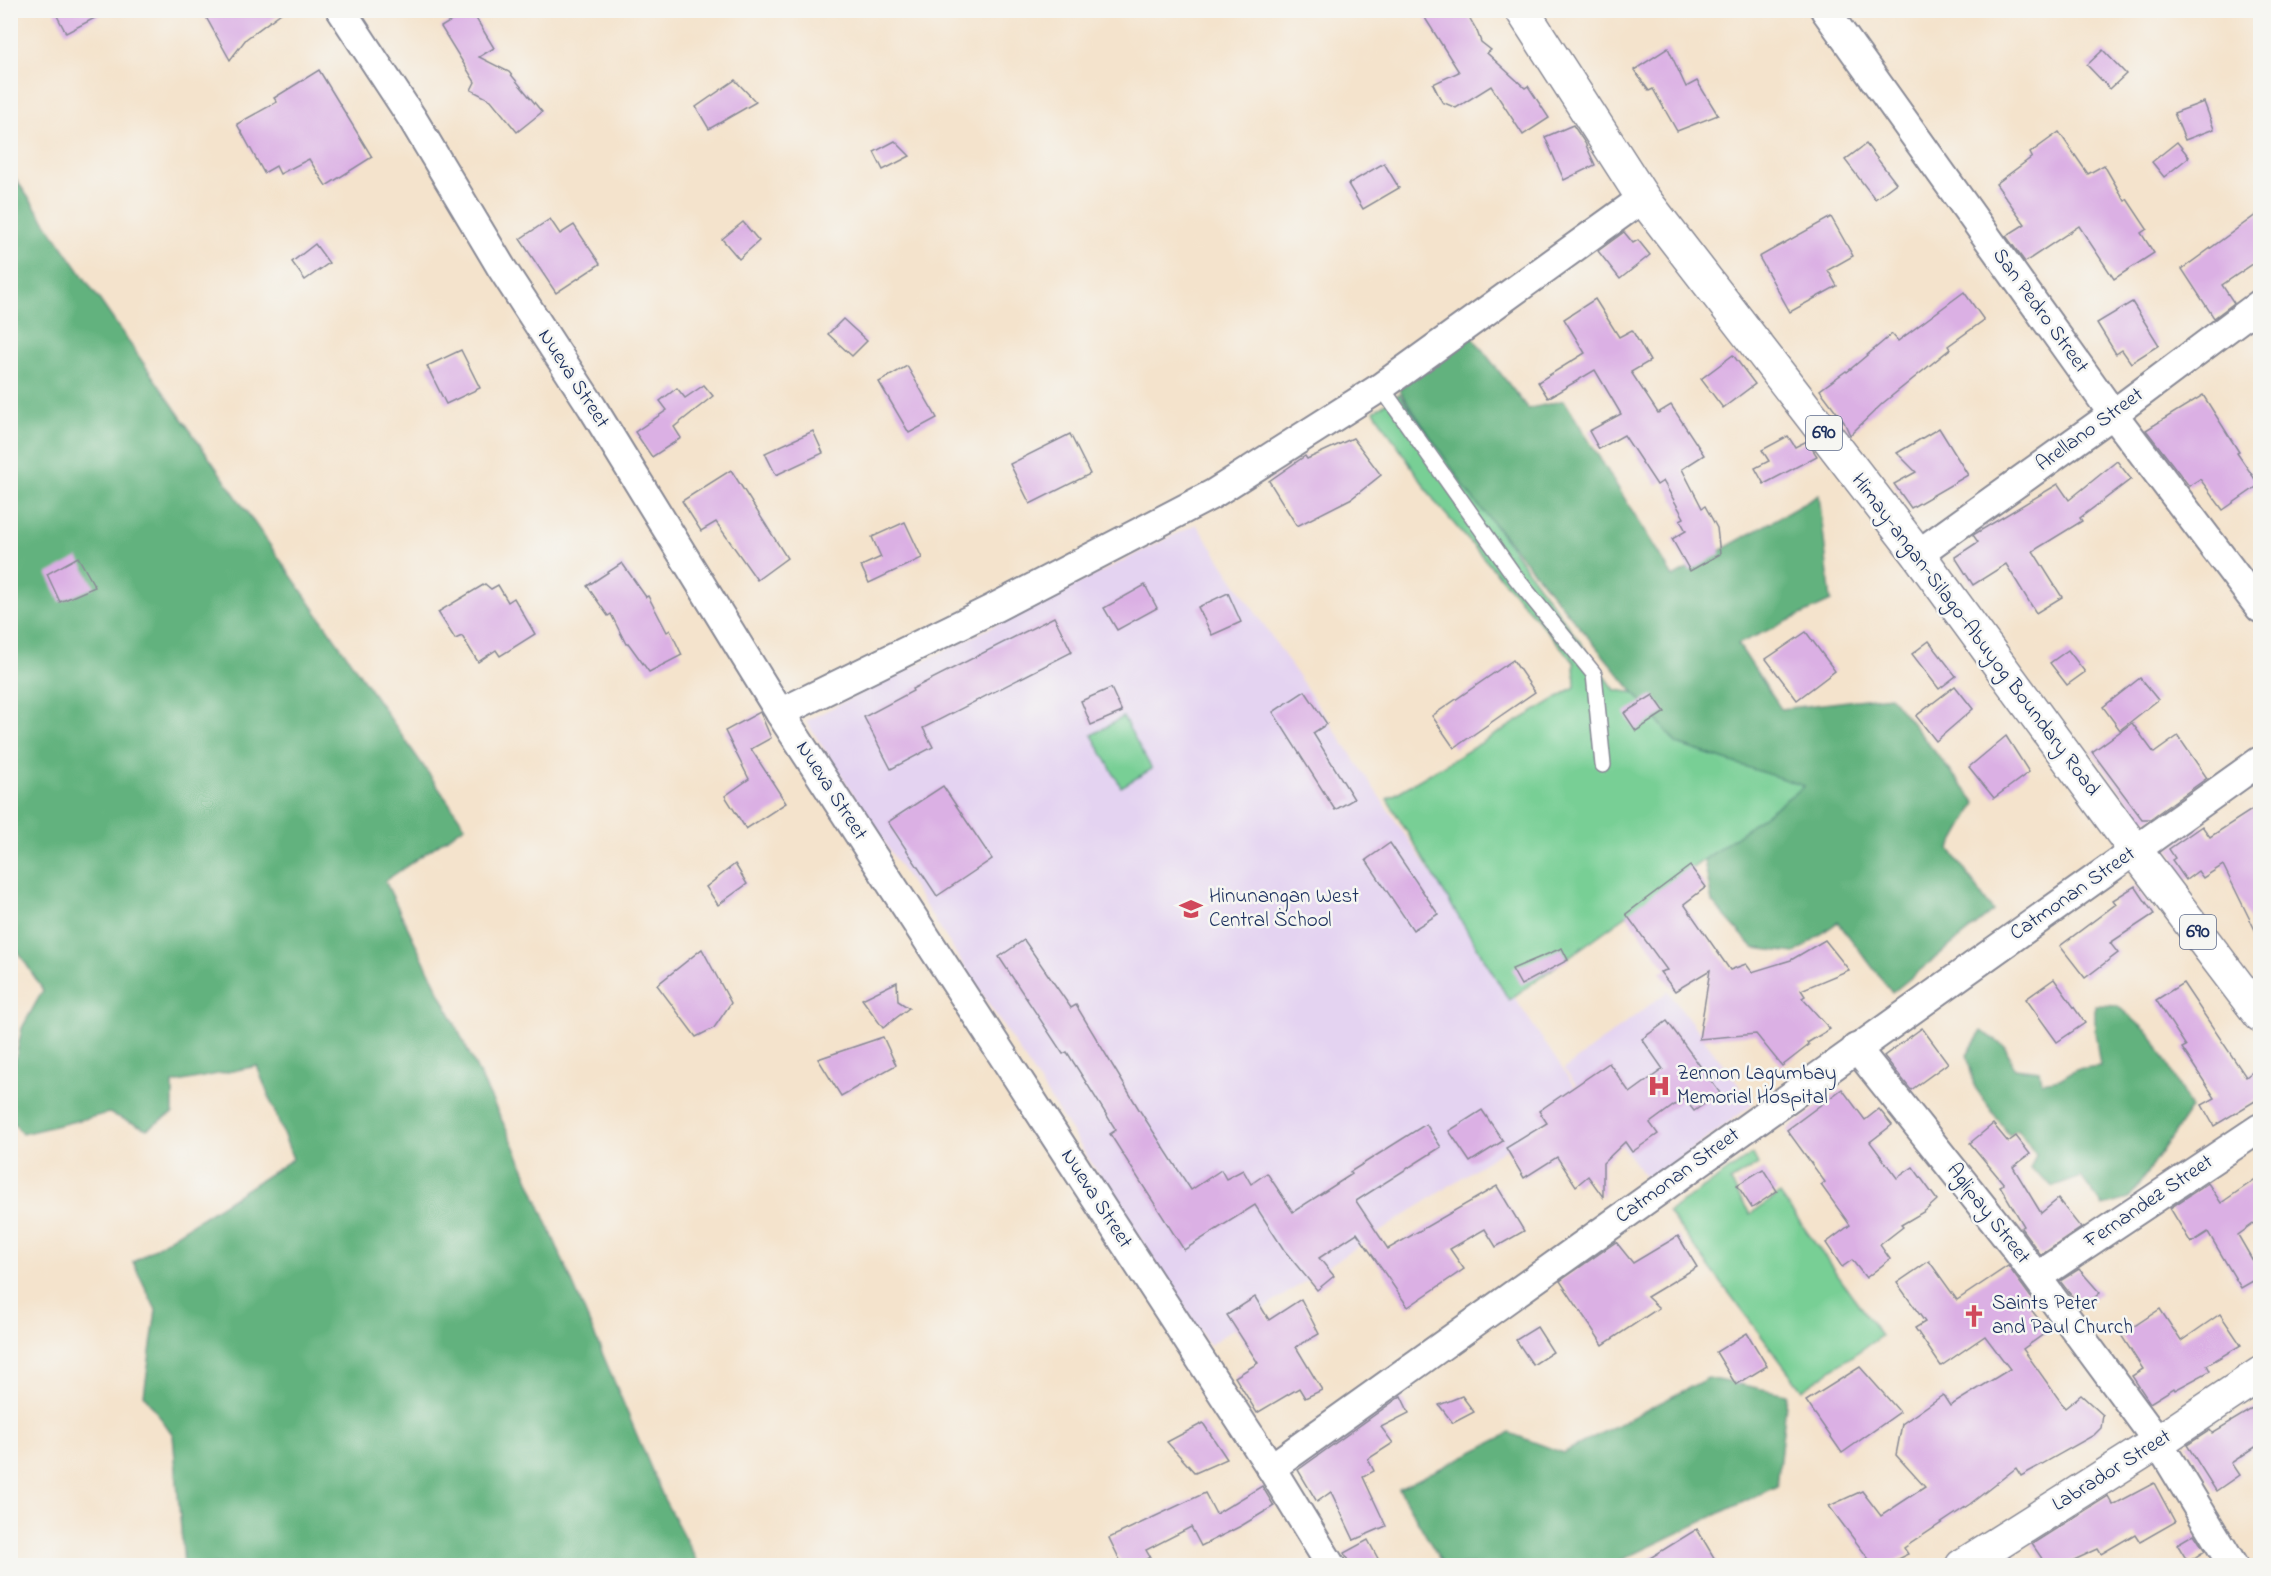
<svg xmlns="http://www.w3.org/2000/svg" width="2271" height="1576" font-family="'Indie Flower',sans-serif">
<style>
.built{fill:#e4d3f1}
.green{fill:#78cf95;stroke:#4a7f7a;stroke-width:1.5}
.forest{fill:#62b27e;stroke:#3e706e;stroke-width:1.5}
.building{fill:#dbb0e4}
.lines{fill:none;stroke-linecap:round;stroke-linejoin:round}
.lane-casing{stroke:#888995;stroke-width:18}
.street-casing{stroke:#888995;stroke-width:32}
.secondary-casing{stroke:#888995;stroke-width:36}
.primary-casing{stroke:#888995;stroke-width:36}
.lane{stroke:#fff;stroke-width:15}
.street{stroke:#fff;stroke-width:28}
.secondary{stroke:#fff;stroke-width:33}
.primary{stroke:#fff;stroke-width:33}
.labels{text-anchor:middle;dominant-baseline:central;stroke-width:5;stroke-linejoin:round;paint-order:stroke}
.shield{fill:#f6f6f2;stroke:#5d6b8a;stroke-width:1.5}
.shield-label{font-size:20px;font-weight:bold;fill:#1b2f5e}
.street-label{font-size:21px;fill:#1b2f5e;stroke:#f6f6f2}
.poi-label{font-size:21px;fill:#1b2f5e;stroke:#f6f6f2;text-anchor:start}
</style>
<rect width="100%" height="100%" fill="#f6f6f2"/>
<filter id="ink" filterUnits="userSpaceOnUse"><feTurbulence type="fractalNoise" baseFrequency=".0167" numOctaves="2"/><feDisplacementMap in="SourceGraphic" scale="12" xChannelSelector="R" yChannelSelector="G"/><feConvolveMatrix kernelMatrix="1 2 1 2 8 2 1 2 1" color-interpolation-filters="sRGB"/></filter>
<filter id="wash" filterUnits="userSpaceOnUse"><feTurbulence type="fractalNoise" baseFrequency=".008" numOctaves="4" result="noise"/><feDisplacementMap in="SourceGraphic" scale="24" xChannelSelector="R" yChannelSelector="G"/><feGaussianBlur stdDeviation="1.35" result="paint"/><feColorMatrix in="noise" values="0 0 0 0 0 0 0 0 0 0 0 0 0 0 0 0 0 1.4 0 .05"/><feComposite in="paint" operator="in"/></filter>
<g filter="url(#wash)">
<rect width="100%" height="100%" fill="#f4e3cc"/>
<g class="built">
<polygon points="1196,524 1582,1098 1209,1345 806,721"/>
<polygon points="1668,991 1753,1104 1649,1182 1564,1069"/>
</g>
<g class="green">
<polygon points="1399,394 1615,690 1730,706 1808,785 1509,1000 1387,799 1575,687 1574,662 1436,503 1374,411"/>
<polygon points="1123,717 1152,769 1121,787 1092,735"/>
<polygon points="1753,1154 1758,1164 1730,1181 1750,1214 1780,1194 1881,1336 1802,1390 1668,1212"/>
</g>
<g class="forest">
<polygon points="10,171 465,826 385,881 514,1145 664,1499 699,1565 184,1565 173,1435 144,1395 156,1310 133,1262 293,1159 257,1066 173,1083 173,1113 147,1129 109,1113 22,1134 11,1119 11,1081 22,1028 43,990 10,939"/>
<polygon points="1467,330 1528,409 1564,400 1673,577 1819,495 1831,601 1738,644 1781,709 1890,696 1976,803 1950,849 1993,911 1892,993 1838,922 1795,953 1754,948 1712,902 1704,860 1804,786 1677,744 1469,494 1399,390"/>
<polygon points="2095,1005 2118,1006 2151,1035 2191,1108 2129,1199 2103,1206 2081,1177 2054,1187 2030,1169 2036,1155 2018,1129 2009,1135 1974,1086 1967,1054 1982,1031 2005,1047 2015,1068 2040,1071 2042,1082 2060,1079 2076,1069 2100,1066 2095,1032"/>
<polygon points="1708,1378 1787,1394 1777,1486 1611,1565 1443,1565 1399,1489 1510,1433 1563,1453"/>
</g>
<g id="blocks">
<g class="building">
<polygon points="54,10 110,10 66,33"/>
<polygon points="202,10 285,10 246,39 230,60"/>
<polygon points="469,10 471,10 494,48 479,57 509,72 542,112 517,132 491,100 471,90 475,82 441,27"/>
<polygon points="1420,10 1465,10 1477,31 1481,42 1491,50 1487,53 1525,88 1528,86 1549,118 1523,135 1491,86 1456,108 1442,102 1433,84 1459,72"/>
<polygon points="1668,48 1686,87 1697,81 1718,115 1677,131 1653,89 1649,91 1634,70"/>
<polygon points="2103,50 2126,74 2110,89 2087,65"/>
<polygon points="319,70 372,157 326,186 309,159 280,174 276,166 264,173 237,124 277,102 274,98"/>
<polygon points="735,80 756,102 709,129 696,107"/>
<polygon points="2204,102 2214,129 2185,140 2174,113"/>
<polygon points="1573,125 1585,143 1595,165 1564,180 1545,137"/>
<polygon points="2059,132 2088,174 2104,165 2125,201 2127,199 2147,229 2141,233 2154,253 2114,279 2079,226 2025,262 2006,236 2025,224 1996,184 2032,157 2030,153"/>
<polygon points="895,141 910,156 883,170 874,152"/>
<polygon points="2177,142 2189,157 2164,177 2152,162"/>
<polygon points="1866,144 1896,183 1875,199 1845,160"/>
<polygon points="1384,163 1399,188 1363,209 1348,184"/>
<polygon points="2260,212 2260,259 2222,285 2234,303 2214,318 2182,269"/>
<polygon points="1831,217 1853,256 1828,270 1837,286 1790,312 1759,257"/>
<polygon points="550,219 560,234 574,225 600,264 556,293 520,239"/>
<polygon points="743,222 759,241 739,259 722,239"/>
<polygon points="1624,232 1633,243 1638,240 1650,255 1620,279 1598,251"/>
<polygon points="315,244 329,263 305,280 292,262"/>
<polygon points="1964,292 1984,320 1948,346 1950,349 1883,403 1850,435 1844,422 1820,390 1846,371 1847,372 1892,334 1898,341"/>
<polygon points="1595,299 1619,337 1632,330 1650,361 1631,372 1658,413 1671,405 1704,455 1682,469 1702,508 1705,506 1717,528 1720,554 1690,571 1672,539 1686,531 1680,520 1684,518 1663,481 1657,485 1624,435 1599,449 1589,431 1621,414 1595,370 1548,398 1538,382 1585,353 1564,319"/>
<polygon points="2132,302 2159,345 2131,363 2122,350 2116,354 2097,323"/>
<polygon points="843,319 867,341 852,356 828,334"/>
<polygon points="461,350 480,388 446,404 427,366"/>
<polygon points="1733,355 1755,384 1723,408 1701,379"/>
<polygon points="907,366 937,418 909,433 879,382"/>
<polygon points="704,385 713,396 674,427 681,438 652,457 635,432 667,410 660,401 677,388 685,398"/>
<polygon points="2203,395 2239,452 2237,453 2259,485 2223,510 2200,479 2189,486 2146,430"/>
<polygon points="1939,428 1968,475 1911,508 1894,484 1916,472 1897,453"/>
<polygon points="813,431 823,453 776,475 765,453"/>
<polygon points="1070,434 1090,474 1030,504 1010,464"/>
<polygon points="1788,436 1795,447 1807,441 1817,456 1764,484 1755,468 1769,461 1762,450"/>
<polygon points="1353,438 1381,475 1352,498 1297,526 1269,481 1305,456 1307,459"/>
<polygon points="2117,461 2131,479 2080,518 2082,521 2033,551 2062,597 2036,613 2006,564 1973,585 1955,557 1978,542 1973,535 2058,484 2069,500"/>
<polygon points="731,470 787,558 757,580 716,522 701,531 682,501"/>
<polygon points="905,522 922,558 869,583 861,566 881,557 872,537"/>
<polygon points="78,557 95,587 60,602 47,574"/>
<polygon points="622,563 646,597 648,596 667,632 670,630 682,655 649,672 628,643 626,644 611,614 608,616 587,586"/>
<polygon points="485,584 491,589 498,585 508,602 514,598 535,634 500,656 496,650 478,662 462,636 455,639 438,612"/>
<polygon points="1145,585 1157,608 1117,630 1104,608"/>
<polygon points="1228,593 1241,622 1212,635 1198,607"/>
<polygon points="1054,617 1072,652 923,728 933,747 891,769 864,717 913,691 912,689"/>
<polygon points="1806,632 1835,671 1797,700 1766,659"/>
<polygon points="1929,641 1956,676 1939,689 1912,654"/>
<polygon points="2068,650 2085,672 2067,685 2050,663"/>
<polygon points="1513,660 1535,692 1454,748 1432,716"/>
<polygon points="2140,678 2158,700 2120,730 2103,707"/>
<polygon points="1955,686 1973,709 1936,741 1916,716"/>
<polygon points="1111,688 1122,712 1091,725 1081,701"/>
<polygon points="1305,691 1327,724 1313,733 1354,799 1335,810 1273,712"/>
<polygon points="1653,695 1665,712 1636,731 1624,713"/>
<polygon points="760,712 771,738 751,749 786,803 746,829 725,796 749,779 725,731"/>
<polygon points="2132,723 2154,753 2178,736 2207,778 2150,819 2142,819 2092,752"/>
<polygon points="2006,736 2029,772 1994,798 1969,767"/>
<polygon points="943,786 992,859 937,896 888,822"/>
<polygon points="2253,809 2260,820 2260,940 2223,865 2203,878 2198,871 2186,880 2172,860 2175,858 2169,849 2202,826 2210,837"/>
<polygon points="1390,843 1438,914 1413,930 1366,860"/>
<polygon points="735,864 747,884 718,905 706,887"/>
<polygon points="1690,866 1706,887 1684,904 1730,970 1746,964 1752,972 1791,960 1825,940 1849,970 1801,990 1805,996 1802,998 1830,1029 1807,1043 1809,1045 1782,1066 1756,1034 1699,1039 1710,970 1675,991 1660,972 1667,970 1626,914"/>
<polygon points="2135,886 2154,914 2110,943 2118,953 2085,978 2060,946 2116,904 2113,900"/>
<polygon points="1024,940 1071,1008 1076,1005 1140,1111 1191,1190 1221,1170 1226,1179 1243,1170 1251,1184 1267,1173 1293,1212 1352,1174 1350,1172 1426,1124 1441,1147 1356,1201 1388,1249 1497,1186 1524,1231 1496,1247 1485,1229 1450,1249 1464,1269 1408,1307 1357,1233 1319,1258 1334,1276 1317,1290 1284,1250 1255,1205 1184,1250 1110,1134 1116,1130 1067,1052 1063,1054 999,957"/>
<polygon points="1562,948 1568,960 1521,985 1512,969"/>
<polygon points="702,949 731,1003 714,1028 696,1037 657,985"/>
<polygon points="2054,979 2085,1023 2057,1042 2026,999"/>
<polygon points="897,982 898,1001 909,1008 883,1028 862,999"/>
<polygon points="2183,983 2246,1077 2260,1066 2260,1098 2214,1126 2202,1105 2215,1098 2182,1048 2186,1046 2156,1000"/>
<polygon points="1667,1021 1720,1093 1694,1111 1684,1098 1650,1123 1658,1134 1632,1152 1625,1142 1603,1163 1603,1197 1588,1176 1576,1186 1557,1157 1524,1178 1506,1148 1547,1123 1539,1111 1609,1063 1630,1093 1663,1069 1642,1039"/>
<polygon points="1922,1028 1948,1063 1911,1090 1884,1056"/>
<polygon points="883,1037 896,1065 841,1096 818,1059"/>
<polygon points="1842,1089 1865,1120 1879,1109 1892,1125 1870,1142 1897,1178 1913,1167 1937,1200 1925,1211 1901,1225 1903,1227 1880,1245 1890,1259 1866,1278 1852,1260 1842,1267 1826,1243 1850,1225 1821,1185 1825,1182 1787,1130"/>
<polygon points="1482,1110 1503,1141 1470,1162 1449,1131"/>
<polygon points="1993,1124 2008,1142 2016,1136 2030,1154 2013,1167 2041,1213 2058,1199 2081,1228 2041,1255 2021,1228 2024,1226 2000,1186 2004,1184 1970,1143"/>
<polygon points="1763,1169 1777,1191 1752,1208 1737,1185"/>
<polygon points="2260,1176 2260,1219 2238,1235 2260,1273 2260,1277 2241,1288 2208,1232 2191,1243 2170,1208 2208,1183 2221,1203"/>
<polygon points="1678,1236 1697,1267 1647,1297 1659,1308 1603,1345 1560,1281 1616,1242 1633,1263"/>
<polygon points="1929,1261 1957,1300 2008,1266 2035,1303 2029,1307 2048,1331 2023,1349 2065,1408 2081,1395 2103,1415 2101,1428 2094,1435 2021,1476 2016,1468 1970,1504 1904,1548 1908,1554 1883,1566 1874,1566 1829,1506 1862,1491 1881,1516 1925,1487 1896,1455 1902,1424 1943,1395 1950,1406 2010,1369 1985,1336 1941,1366 1915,1328 1925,1322 1897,1283"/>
<polygon points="2079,1269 2100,1293 2081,1308 2060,1281"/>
<polygon points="1255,1297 1269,1320 1301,1299 1319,1334 1296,1347 1322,1390 1305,1398 1299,1388 1257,1413 1235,1377 1258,1363 1227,1315"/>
<polygon points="2160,1309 2181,1341 2220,1314 2241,1345 2207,1365 2210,1371 2175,1390 2174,1388 2150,1403 2132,1376 2143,1369 2121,1335"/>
<polygon points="1537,1327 1553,1352 1533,1365 1516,1340"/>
<polygon points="1747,1333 1767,1366 1736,1385 1716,1352"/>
<polygon points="1860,1367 1900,1412 1842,1453 1806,1401"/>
<polygon points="1401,1396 1409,1413 1381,1427 1393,1443 1368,1459 1374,1471 1363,1477 1386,1526 1354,1540 1331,1492 1317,1502 1298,1470"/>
<polygon points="1462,1396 1474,1412 1453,1423 1439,1405"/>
<polygon points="2260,1404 2260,1444 2231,1463 2239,1475 2216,1491 2187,1445 2210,1430 2212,1433"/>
<polygon points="1203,1423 1227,1459 1195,1473 1167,1442"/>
<polygon points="2154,1483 2175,1522 2140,1542 2135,1534 2101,1554 2098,1549 2061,1566 2047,1566 2032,1544 2108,1496 2113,1505"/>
<polygon points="1262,1486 1274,1506 1241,1526 1201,1546 1191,1527 1146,1550 1150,1557 1134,1566 1123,1566 1109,1538 1205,1493 1216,1514"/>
<polygon points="1697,1529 1719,1566 1637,1566"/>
<polygon points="2194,1534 2205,1551 2188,1562 2177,1544"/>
<polygon points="1368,1540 1382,1566 1351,1566 1344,1553"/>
</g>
</g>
</g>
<g filter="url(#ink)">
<use href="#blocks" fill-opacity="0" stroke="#888995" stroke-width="1.5"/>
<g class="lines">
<g class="lane-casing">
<polyline id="lane" points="1381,387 1516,578 1594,674 1603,765"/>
</g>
<g class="street-casing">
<g id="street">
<polyline points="341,10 412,118 501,267 592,407 780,713 1271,1468 1331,1566"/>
<polyline points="1825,10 2113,414 2260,608"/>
<polyline points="1918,554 2113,414 2260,304"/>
<polyline points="780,713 994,608 1213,494 1381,387 1643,198"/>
<polyline points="1856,1048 2013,1245 2158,1442 2233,1566"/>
<polyline points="2037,1277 2260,1128"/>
<polyline points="1271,1468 2260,761"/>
</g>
</g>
<g class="secondary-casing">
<polyline id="secondary" points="1962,1566 2158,1442 2260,1374"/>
</g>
<g class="primary-casing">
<polyline id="primary" points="1522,10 1643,198 1918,554 2135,850 2260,1015"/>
</g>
<use href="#lane" class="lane"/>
<use href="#street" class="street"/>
<use href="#secondary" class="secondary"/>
<use href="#primary" class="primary"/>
</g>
</g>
<defs>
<g id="school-bare" transform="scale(1.8)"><path d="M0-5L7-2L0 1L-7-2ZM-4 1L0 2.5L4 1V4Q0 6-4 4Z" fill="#d1495b" stroke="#f6f6f2" stroke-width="2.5" paint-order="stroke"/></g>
<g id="hospital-bare" transform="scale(1.8)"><path d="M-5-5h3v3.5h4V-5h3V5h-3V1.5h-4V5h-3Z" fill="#d1495b" stroke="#f6f6f2" stroke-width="2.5" paint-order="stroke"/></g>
<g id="church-bare" transform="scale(1.8)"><path d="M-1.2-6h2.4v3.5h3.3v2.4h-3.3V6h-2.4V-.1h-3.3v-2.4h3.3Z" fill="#d1495b" stroke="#f6f6f2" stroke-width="2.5" paint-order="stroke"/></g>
</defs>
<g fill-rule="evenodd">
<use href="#school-bare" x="1191" y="909"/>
<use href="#hospital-bare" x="1659" y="1086"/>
<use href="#church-bare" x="1974" y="1316"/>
</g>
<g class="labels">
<g class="shield">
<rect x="1806" y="416" width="36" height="34" rx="4.5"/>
<rect x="2180" y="915" width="36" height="34" rx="4.5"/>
</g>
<g class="shield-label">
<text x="1824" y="433">690</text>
<text x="2198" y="932">690</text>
</g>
<g class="street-label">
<text transform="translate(2040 311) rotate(54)">San Pedro Street</text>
<text transform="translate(573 379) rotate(57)">Nueva Street</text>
<text transform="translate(2090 430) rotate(-36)">Arellano Street</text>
<text transform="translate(1975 635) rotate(53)">Himay-angan-Silago-Abuyog Boundary Road</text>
<text transform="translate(831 791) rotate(57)">Nueva Street</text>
<text transform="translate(2073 894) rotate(-35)">Catmonan Street</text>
<text transform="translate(1678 1176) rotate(-36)">Catmonan Street</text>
<text transform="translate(1096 1199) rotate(57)">Nueva Street</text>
<text transform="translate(2149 1202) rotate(-34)">Fernandez Street</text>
<text transform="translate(1988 1214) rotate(52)">Aglipay Street</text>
<text transform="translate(2112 1471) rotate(-32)">Labrador Street</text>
</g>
<g class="poi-label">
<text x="1209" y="897">Hinunangan West<tspan x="1209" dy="24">Central School</tspan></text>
<text x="1677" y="1074">Zennon Lagumbay<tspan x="1677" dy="24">Memorial Hospital</tspan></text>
<text x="1992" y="1304">Saints Peter<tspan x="1992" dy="24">and Paul Church</tspan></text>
</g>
</g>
<rect width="2271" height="1576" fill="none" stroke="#f6f6f2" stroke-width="36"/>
</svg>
